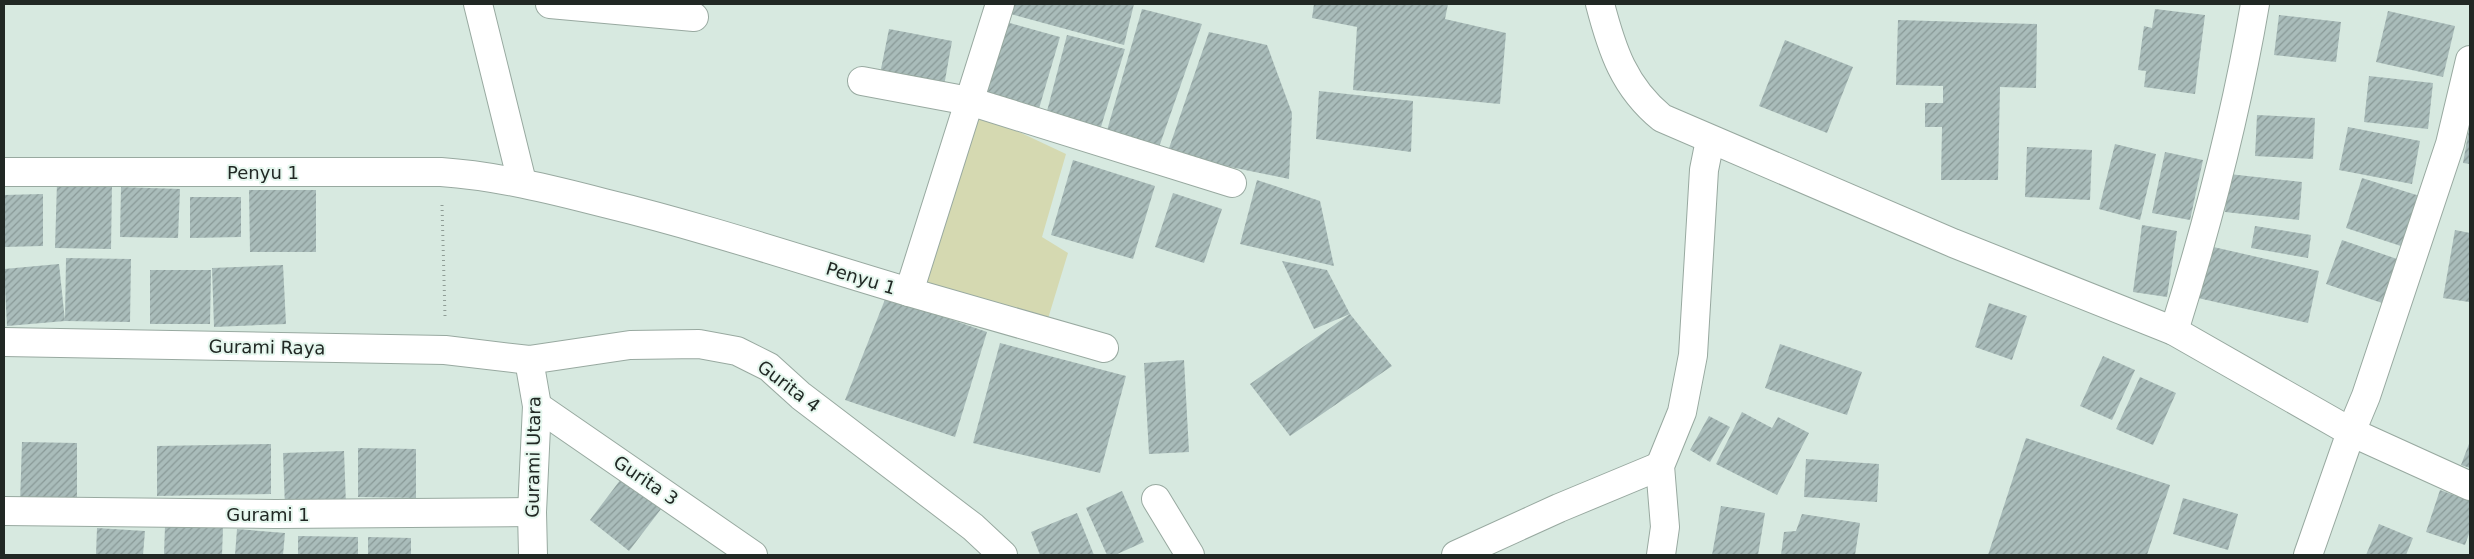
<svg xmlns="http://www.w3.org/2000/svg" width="2474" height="559" font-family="'DejaVu Sans',sans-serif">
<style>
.grass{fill:#d5d9b1}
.building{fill:url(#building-hatch)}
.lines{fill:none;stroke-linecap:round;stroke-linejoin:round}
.street-casing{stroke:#98a9a0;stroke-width:30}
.secondary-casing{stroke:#98a9a0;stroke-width:30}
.path{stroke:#8f9d96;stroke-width:3;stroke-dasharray:1 4;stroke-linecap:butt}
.street{stroke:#fff;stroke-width:28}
.secondary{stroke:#fff;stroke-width:28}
.labels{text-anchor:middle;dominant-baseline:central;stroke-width:4;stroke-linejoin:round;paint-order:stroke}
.street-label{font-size:18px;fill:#212824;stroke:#e4f6ed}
</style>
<defs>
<pattern id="building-hatch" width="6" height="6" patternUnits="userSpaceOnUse" patternTransform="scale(1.25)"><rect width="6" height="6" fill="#a9bcba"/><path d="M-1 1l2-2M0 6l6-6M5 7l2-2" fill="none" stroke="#899997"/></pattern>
</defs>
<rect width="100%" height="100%" fill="#d7e9e0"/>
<polygon class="grass" points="979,113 1066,154 1042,237 1068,253 1047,322 920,282"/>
<g class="building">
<polygon points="1010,4 1134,4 1124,45 1007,13"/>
<polygon points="1314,4 1448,4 1445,19 1506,33 1500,104 1353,90 1357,27 1312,18"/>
<polygon points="1142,9 1202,24 1158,150 1106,134"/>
<polygon points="2155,9 2205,15 2195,94 2144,87 2146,71 2138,70 2144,26 2152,28"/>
<polygon points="2388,11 2455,26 2443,77 2376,62"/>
<polygon points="2279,15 2341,22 2336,62 2274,55"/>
<polygon points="1898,20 2037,24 2036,88 2000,87 1998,180 1941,180 1942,127 1925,127 1925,103 1943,103 1943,86 1896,85"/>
<polygon points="1006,22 1060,37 1038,112 980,96"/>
<polygon points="889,29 952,41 944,86 880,74"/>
<polygon points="1209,32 1267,45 1292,113 1289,179 1167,154"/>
<polygon points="1067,35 1125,49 1100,130 1046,115"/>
<polygon points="1785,40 1853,67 1827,133 1759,106"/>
<polygon points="2369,76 2433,83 2428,129 2364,122"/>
<polygon points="1319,91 1413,101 1411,152 1316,139"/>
<polygon points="2257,115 2315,118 2313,159 2255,156"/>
<polygon points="2348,127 2420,141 2412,184 2339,170"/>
<polygon points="2469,129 2470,129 2470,164 2463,163"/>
<polygon points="2115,144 2156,154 2140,220 2099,209"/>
<polygon points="2027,147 2092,150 2090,200 2025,197"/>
<polygon points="2165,152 2203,160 2190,220 2152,213"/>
<polygon points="1073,160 1155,186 1133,259 1051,235"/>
<polygon points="2229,174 2302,182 2299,220 2225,212"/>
<polygon points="2362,178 2423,197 2407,248 2346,228"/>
<polygon points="1257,180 1320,201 1334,266 1240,244"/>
<polygon points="57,182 112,183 111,249 55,248"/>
<polygon points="121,187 180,189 178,238 120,237"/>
<polygon points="249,190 316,190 316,252 250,252"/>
<polygon points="1173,193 1222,209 1204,263 1155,247"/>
<polygon points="43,194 43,246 4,247 4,195"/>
<polygon points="190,197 241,197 241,237 190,238"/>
<polygon points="2142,225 2177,231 2167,297 2133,292"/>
<polygon points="2255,226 2311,235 2308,258 2251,248"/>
<polygon points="2455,230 2470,233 2469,302 2443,298"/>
<polygon points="2342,240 2400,260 2385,304 2326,284"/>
<polygon points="2209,246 2319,271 2308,323 2198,298"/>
<polygon points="66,258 131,259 130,322 65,321"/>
<polygon points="1282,261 1327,270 1350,314 1314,329"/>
<polygon points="59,264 65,321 7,326 4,269"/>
<polygon points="283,265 286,324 214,327 212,268"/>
<polygon points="150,270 211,270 210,324 150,324"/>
<polygon points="886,297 987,332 955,437 845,400"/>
<polygon points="1989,303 2027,316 2012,360 1975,347"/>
<polygon points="1350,314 1392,366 1290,436 1250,384"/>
<polygon points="1000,343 1126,376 1100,473 973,443"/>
<polygon points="1780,344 1862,372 1847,415 1765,388"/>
<polygon points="2103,356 2135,370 2112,420 2080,406"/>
<polygon points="1184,360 1189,452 1149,454 1144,363"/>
<polygon points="2140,377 2176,393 2153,445 2116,429"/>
<polygon points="1742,412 1772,428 1778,417 1809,433 1777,495 1716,464"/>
<polygon points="1709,416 1730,427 1710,462 1690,450"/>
<polygon points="2026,438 2170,485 2147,555 1988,555"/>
<polygon points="2470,441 2470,468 2461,465"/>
<polygon points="22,442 77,443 77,503 20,503"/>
<polygon points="271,444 271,494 157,496 157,446"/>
<polygon points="358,448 416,449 416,498 358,497"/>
<polygon points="344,451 346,505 285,507 283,453"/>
<polygon points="1806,459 1879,464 1877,502 1804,497"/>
<polygon points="621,479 661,509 629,551 590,520"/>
<polygon points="2440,490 2470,501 2470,531 2465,545 2426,532"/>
<polygon points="1122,491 1144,542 1115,555 1107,555 1086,508"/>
<polygon points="2183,498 2238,514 2228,550 2173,534"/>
<polygon points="1721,506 1765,513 1758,555 1712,555"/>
<polygon points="1077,513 1094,555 1040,555 1031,532"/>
<polygon points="1802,514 1860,523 1855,555 1781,555 1784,532 1796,531"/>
<polygon points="2379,524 2413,538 2406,555 2366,555"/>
<polygon points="165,526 223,528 222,555 164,555"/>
<polygon points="97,528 145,531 143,555 96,555"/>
<polygon points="237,529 285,533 283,555 235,555"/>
<polygon points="298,536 358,537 358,555 298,555"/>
<polygon points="368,537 411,538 411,555 368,555"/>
</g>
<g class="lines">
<g class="street-casing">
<g id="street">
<polyline points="478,4 522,182"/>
<polyline points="550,4 694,17"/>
<polyline points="862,81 969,101 1232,183"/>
<path d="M4,172h437c56,4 109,17 163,31 103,25 204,59 305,89l91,-288"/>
<polyline points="909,292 1104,348"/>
<path d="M2174,331c34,-108 62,-216 81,-327"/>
<polyline points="4,342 445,350 529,360 630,345 699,344 737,351 769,367 801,396 973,527 1003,555"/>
<polyline points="529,360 537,406 532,512 533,555"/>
<polyline points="537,406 753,555"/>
<polyline points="2351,432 2366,396 2450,144 2470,60"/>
<polyline points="1156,499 1190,555"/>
<polyline points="4,511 275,514 532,512"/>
<polyline points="1456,555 1559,508 1660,466"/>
<polyline points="1661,555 1665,527 1660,466 1682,412 1693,355 1704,170 1710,140"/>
</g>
</g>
<g class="secondary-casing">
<g id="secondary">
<path d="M1600,4c12,46 24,83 62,114l291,125 221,88 177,101 119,54"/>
<polyline points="2308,555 2351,432"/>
</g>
</g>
<polyline class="path" points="442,205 445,316"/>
<use href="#street" class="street"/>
<use href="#secondary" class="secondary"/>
</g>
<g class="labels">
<g class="street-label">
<text x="263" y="172">Penyu 1</text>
<text transform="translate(861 278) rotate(17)">Penyu 1</text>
<text transform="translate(267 347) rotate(1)">Gurami Raya</text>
<text transform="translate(789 386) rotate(37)">Gurita 4</text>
<text transform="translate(533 457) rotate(-89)">Gurami Utara</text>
<text transform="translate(646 480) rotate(34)">Gurita 3</text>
<text x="268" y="514">Gurami 1</text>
</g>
</g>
<rect width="2474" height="559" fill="none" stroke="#212824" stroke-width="10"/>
</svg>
